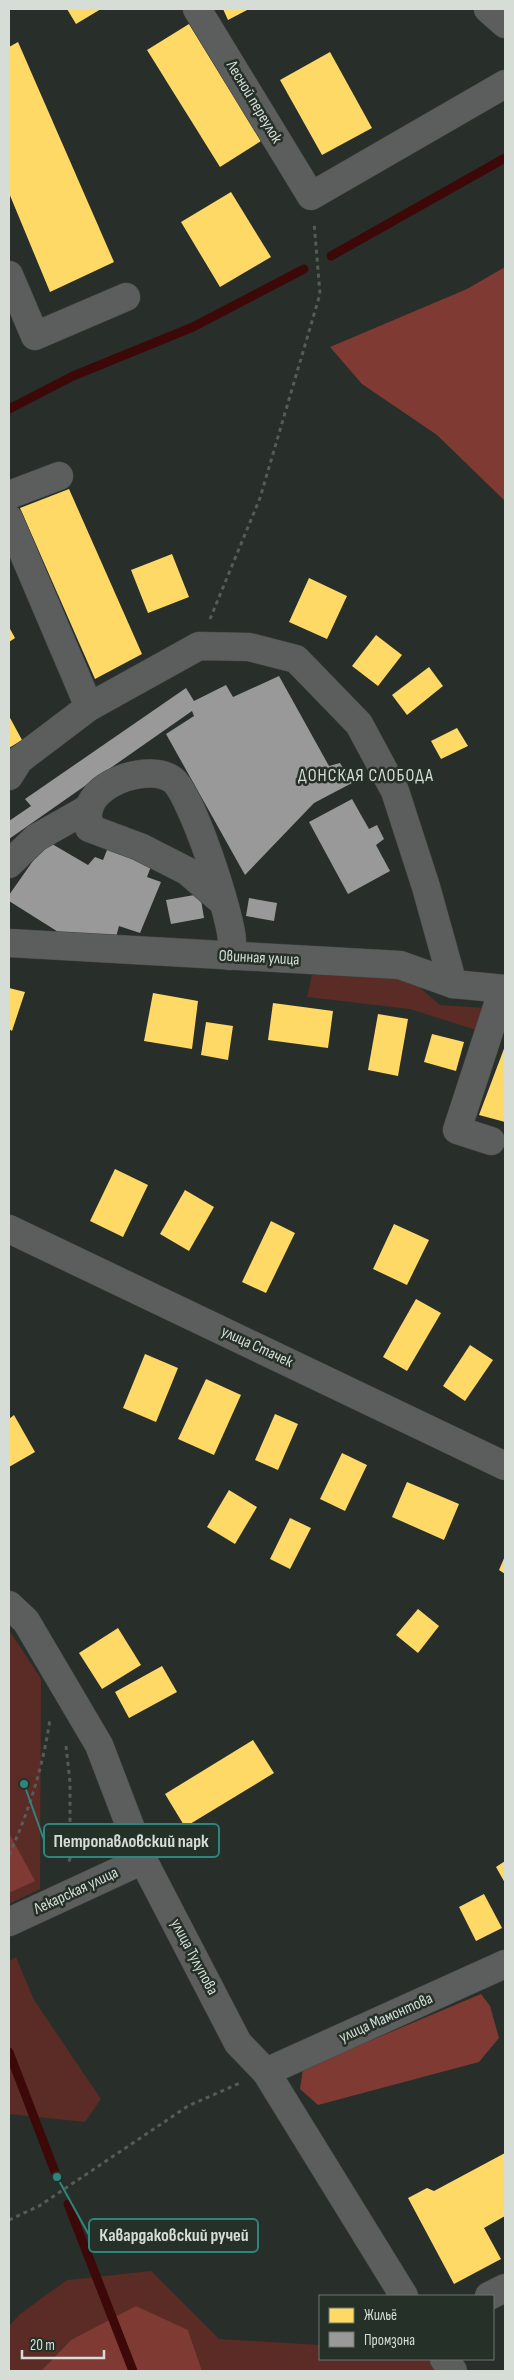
<svg xmlns="http://www.w3.org/2000/svg" width="514" height="2380" font-family="'Sofia Sans Condensed',sans-serif">
<style>
.green{fill:#5b2b25}
.forest{fill:#7e3a33}
.homes{fill:#ffd966}
.industry{fill:#999}
.lines{fill:none;stroke-linecap:round;stroke-linejoin:round}
.stream{stroke:#3d0908;stroke-width:9}
.minor-casing{stroke:#454946;stroke-width:29}
.path{stroke:#585c59;stroke-width:3;stroke-dasharray:4 4;stroke-linecap:butt}
.minor{stroke:#5b5e5c;stroke-width:28}
.labels{text-anchor:middle;dominant-baseline:central;stroke-width:5;stroke-linejoin:round;paint-order:stroke}
.street-label{font-size:16px;fill:#d6ddd7;stroke:#253128}
.neighbourhood-label{font-size:18px;letter-spacing:1px;fill:#d6ddd7;stroke:#253128}
.leader{fill:none;stroke:#2d857e;stroke-width:2}
.callout-dot{fill:#2d857e;stroke:#253128;stroke-width:2}
.callout{fill:#253128;stroke:#2d857e;stroke-width:2}
.callout-label{font-size:18px;text-anchor:middle;font-weight:bold;fill:#d6ddd7}
</style>
<rect width="100%" height="100%" fill="#282e29"/>
<g class="green">
<polygon points="312,975 405,975 440,1005 504,1009 479,1031 410,1009 307,997"/>
<polygon points="9,1630 41,1679 40,1889 9,1904"/>
<polygon points="16,1957 34,2000 101,2099 85,2122 9,2114 9,1961"/>
<polygon points="151,2271 219,2339 320,2345 320,2359 432,2359 441,2371 202,2371 188,2330 71,2340 41,2371 9,2371 9,2326 20,2314 67,2280"/>
</g>
<g class="forest">
<polygon points="505,267 505,501 437,435 362,384 330,347 467,289"/>
<polygon points="9,1833 35,1881 9,1893"/>
<polygon points="481,1994 490,2006 499,2038 479,2062 318,2105 300,2089 303,2069"/>
<polygon points="136,2306 188,2330 202,2371 41,2371 71,2340"/>
</g>
<g class="homes">
<polygon points="67,9 101,9 76,24"/>
<polygon points="223,9 249,9 228,20"/>
<polygon points="189,24 261,141 220,167 147,50"/>
<polygon points="18,42 114,262 50,292 9,193 9,47"/>
<polygon points="330,52 372,128 322,155 280,80"/>
<polygon points="231,192 271,257 220,287 181,222"/>
<polygon points="69,489 142,654 95,679 20,508"/>
<polygon points="172,554 189,597 148,613 131,570"/>
<polygon points="309,578 347,596 327,639 289,622"/>
<polygon points="9,627 15,638 9,642"/>
<polygon points="376,635 402,655 378,686 352,666"/>
<polygon points="429,667 443,686 407,715 392,695"/>
<polygon points="9,716 22,740 9,748"/>
<polygon points="457,728 468,746 441,759 431,741"/>
<polygon points="9,988 25,992 12,1031 9,1029"/>
<polygon points="153,993 198,1001 192,1049 144,1041"/>
<polygon points="273,1003 333,1011 328,1048 268,1040"/>
<polygon points="378,1014 408,1019 398,1076 368,1070"/>
<polygon points="206,1022 233,1026 228,1060 201,1055"/>
<polygon points="432,1034 464,1042 456,1071 424,1062"/>
<polygon points="505,1046 505,1122 479,1115"/>
<polygon points="115,1169 148,1185 123,1237 90,1221"/>
<polygon points="185,1190 214,1207 189,1251 160,1234"/>
<polygon points="271,1221 295,1233 266,1293 242,1282"/>
<polygon points="394,1224 429,1240 407,1285 373,1269"/>
<polygon points="416,1299 441,1313 407,1371 383,1357"/>
<polygon points="470,1345 493,1360 465,1401 443,1386"/>
<polygon points="145,1354 178,1368 156,1422 123,1408"/>
<polygon points="206,1379 241,1395 214,1455 178,1439"/>
<polygon points="275,1414 298,1424 278,1470 255,1460"/>
<polygon points="14,1415 35,1452 9,1467 9,1419"/>
<polygon points="342,1453 367,1465 345,1511 320,1499"/>
<polygon points="407,1482 459,1504 444,1540 392,1517"/>
<polygon points="229,1490 257,1507 235,1544 207,1527"/>
<polygon points="290,1518 311,1528 290,1569 270,1559"/>
<polygon points="505,1556 505,1574 499,1570"/>
<polygon points="418,1609 439,1626 418,1653 396,1635"/>
<polygon points="118,1628 141,1665 102,1689 79,1653"/>
<polygon points="162,1666 177,1692 129,1718 115,1692"/>
<polygon points="253,1740 274,1773 185,1827 165,1794"/>
<polygon points="505,1861 505,1883 496,1867"/>
<polygon points="484,1894 502,1928 476,1941 459,1907"/>
<polygon points="505,2153 505,2216 484,2228 501,2259 454,2284 408,2198 427,2188 434,2191"/>
</g>
<g class="industry">
<polygon points="279,676 329,766 340,763 352,783 314,803 245,875 166,734 194,716 192,711 9,839 9,821 31,806 25,799 186,688 194,701 226,685 233,697"/>
<polygon points="352,799 369,829 377,825 384,839 376,845 390,871 348,894 309,822"/>
<polygon points="47,841 88,865 95,857 103,860 109,845 153,861 147,877 161,882 140,933 119,926 116,937 71,940 9,901 9,895"/>
<polygon points="200,894 204,918 171,924 166,900"/>
<polygon points="249,898 277,903 274,921 246,916"/>
</g>
<g class="lines">
<g class="stream">
<polyline points="331,256 505,158"/>
<polyline points="9,409 73,376 193,327 304,269"/>
<polyline points="9,2052 57,2177"/>
<polyline points="68,2204 133,2371"/>
</g>
<g class="minor-casing">
<g id="minor">
<polyline points="197,9 311,196 505,84"/>
<polyline points="488,9 505,24"/>
<polyline points="9,275 35,336 126,297"/>
<polyline points="9,495 59,476"/>
<polyline points="9,519 89,707"/>
<polyline points="9,776 19,760 89,707 199,646 249,647 296,659 359,724 395,791 426,887 453,984"/>
<polyline points="9,864 36,838 89,808"/>
<path d="M224,903l-37,-32 -47,-24 -51,-19c0,-6 -2,-14 0,-19 6,-28 62,-46 84,-29 19,15 58,135 59,161 0,5 -1,10 -2,15"/>
<polyline points="9,943 400,965 453,984 505,989"/>
<polyline points="491,1141 457,1130 503,989"/>
<polyline points="9,1229 505,1466"/>
<polyline points="9,1605 26,1621 99,1745 143,1860 238,2043 266,2072 404,2296"/>
<polyline points="9,1922 143,1860"/>
<polyline points="266,2072 505,1964"/>
<polyline points="489,2296 505,2288"/>
<polyline points="444,2359 453,2371"/>
</g>
</g>
<g class="path">
<polyline points="210,619 260,498 320,294 314,222"/>
<polyline points="66,1746 70,1782 70,1858 68,1865"/>
<path d="M9,1855c20,-44 34,-88 41,-136"/>
<polyline points="9,2220 39,2206 188,2106 240,2083"/>
</g>
<use href="#minor" class="minor"/>
</g>
<g class="labels">
<g class="street-label">
<text transform="translate(254 102) rotate(59)">Лесной переулок</text>
<text transform="translate(259 958) rotate(3)">Овинная улица</text>
<text transform="translate(257 1347) rotate(25)">улица Стачек</text>
<text transform="translate(76 1891) rotate(-25)">Лекарская улица</text>
<text transform="translate(194 1957) rotate(62)">улица Тулупова</text>
<text transform="translate(386 2018) rotate(-24)">улица Мамонтова</text>
</g>
<g class="neighbourhood-label">
<text x="366" y="775">ДОНСКАЯ СЛОБОДА</text>
</g>
</g>
<path class="leader" d="M24 1784L44 1840M57 2177L89 2235"/>
<g class="callout-dot">
<circle cx="24" cy="1784" r="5"/>
<circle cx="57" cy="2177" r="5"/>
</g>
<g class="callout">
<rect x="44" y="1824" width="175" height="33" rx="5"/>
<rect x="89" y="2219" width="169" height="33" rx="5"/>
</g>
<g class="callout-label">
<text x="131" y="1847">Петропавловский парк</text>
<text x="174" y="2241">Кавардаковский ручей</text>
</g>
<rect width="514" height="2380" fill="none" stroke="#d6ddd7" stroke-width="20"/>
<rect x="319" y="2295" width="175" height="65" fill="#253128" stroke="#6c766e"/>
<rect x="329" y="2308" width="25" height="15" fill="#ffd966" stroke="#6c766e"/>
<text x="364" y="2320" font-size="15" fill="#d6ddd7">Жильё</text>
<rect x="329" y="2332" width="25" height="15" fill="#999999" stroke="#6c766e"/>
<text x="364" y="2345" font-size="15" fill="#d6ddd7">Промзона</text>
<path d="M22 2350v8h82v-8" fill="none" stroke="#d6ddd7" stroke-width="2.5"/>
<text x="30" y="2350" font-size="15" fill="#d6ddd7" stroke="#253128" stroke-width="4" paint-order="stroke">20 m</text>
</svg>
